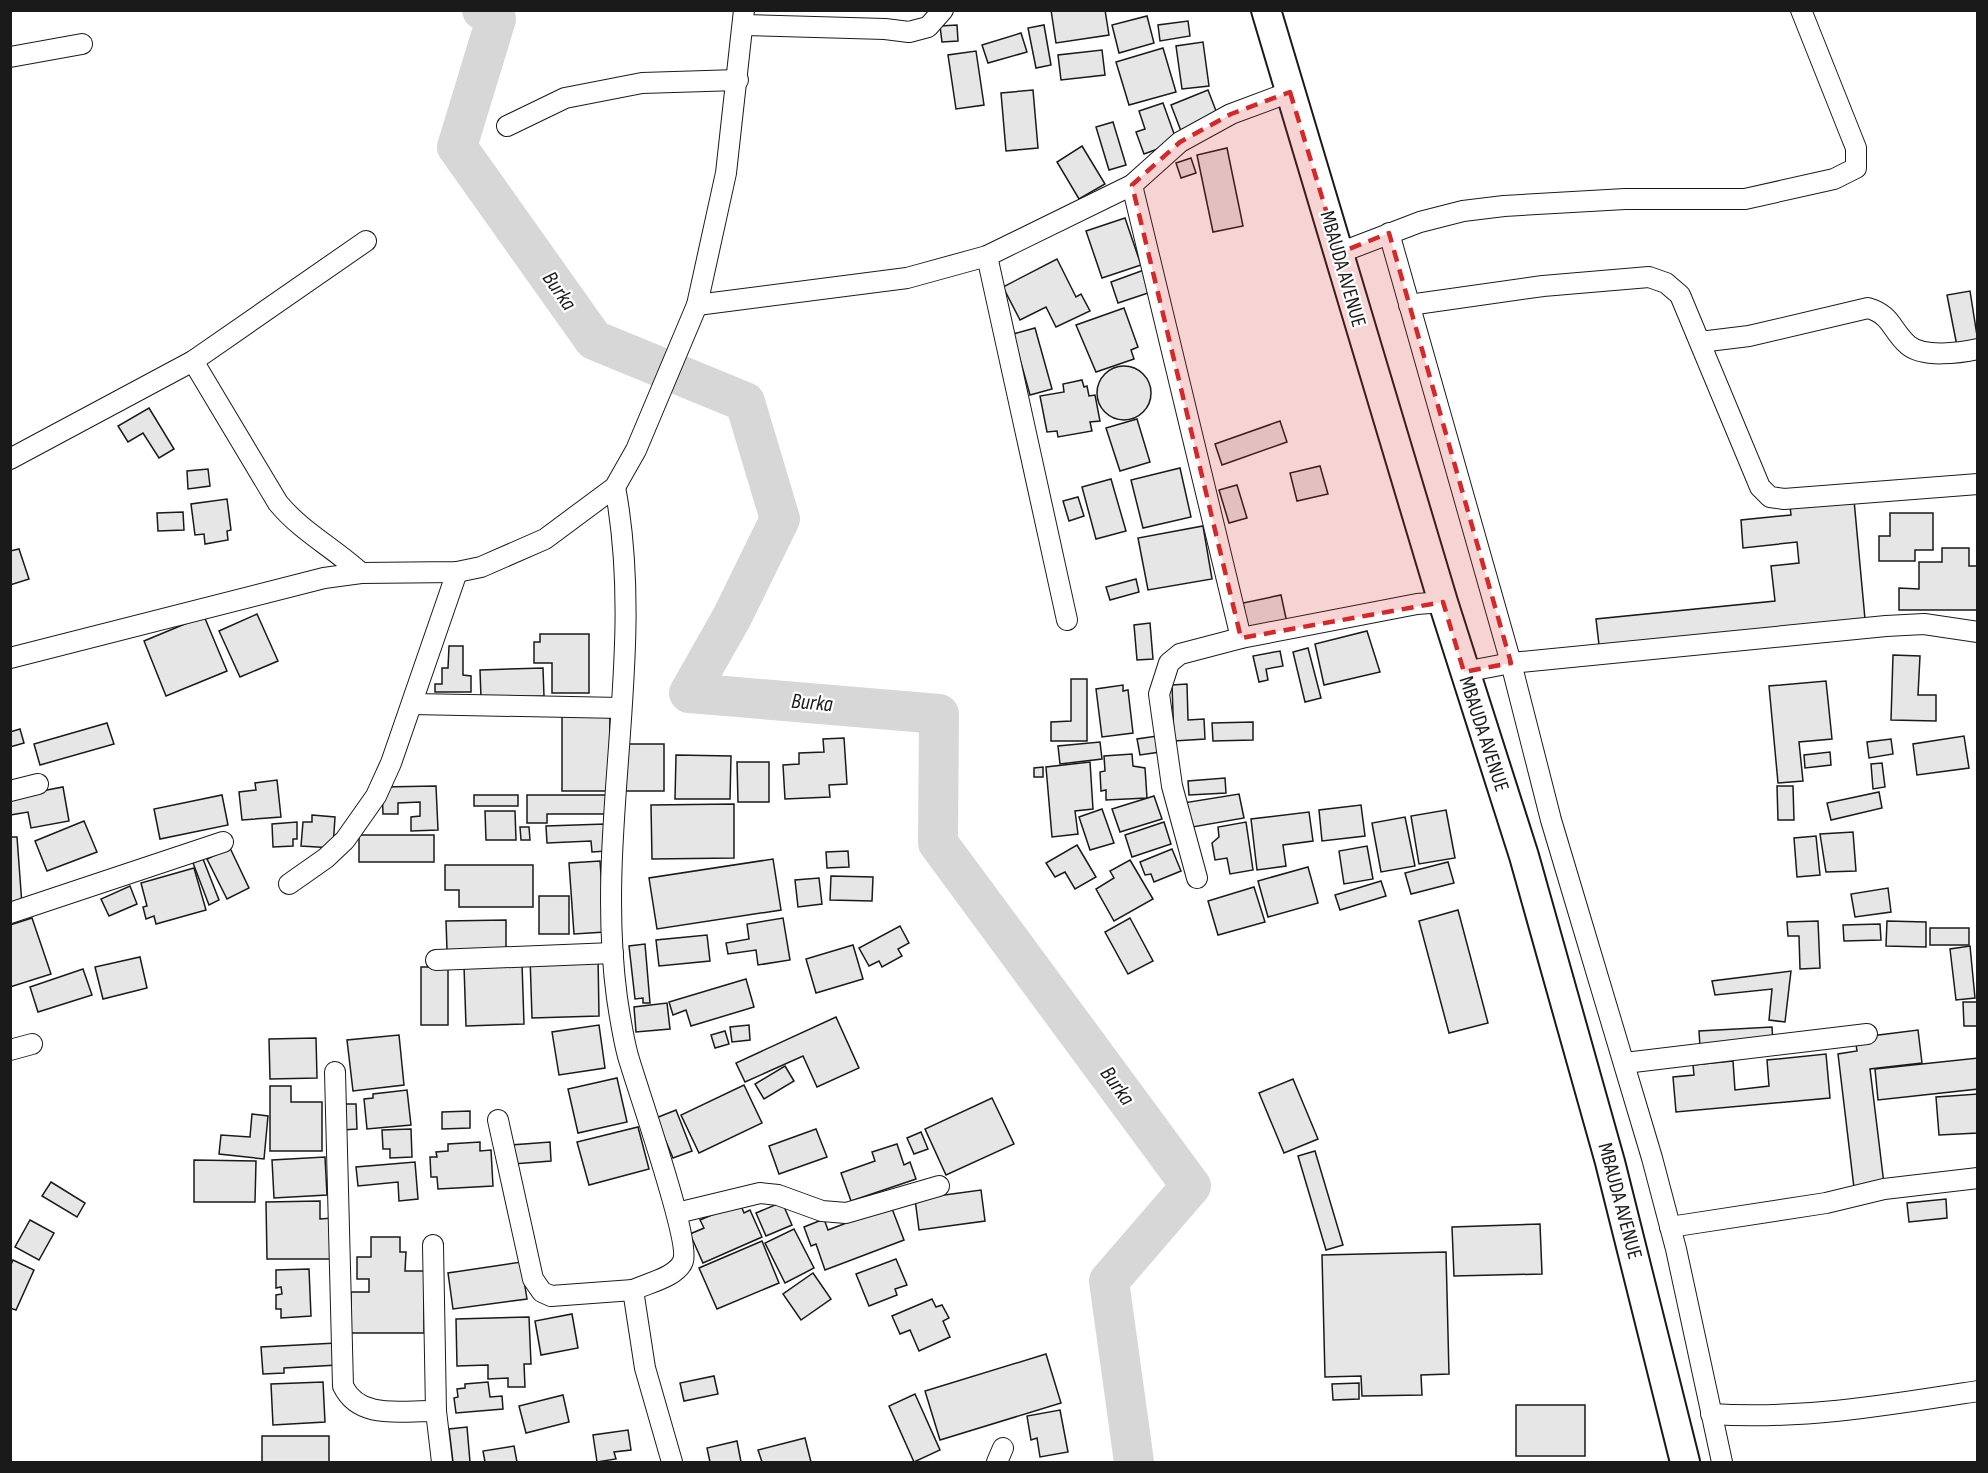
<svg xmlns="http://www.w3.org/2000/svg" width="1988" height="1473" font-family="'Sofia Sans Condensed',sans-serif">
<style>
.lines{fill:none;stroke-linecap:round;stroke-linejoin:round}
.river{stroke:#d7d7d7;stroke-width:40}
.building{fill:#e6e6e6;stroke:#1a1a1a;stroke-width:1.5}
.street-casing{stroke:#1a1a1a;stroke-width:22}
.secondary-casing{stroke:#1a1a1a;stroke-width:32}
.street{stroke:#fff;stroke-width:20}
.secondary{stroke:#fff;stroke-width:28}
.marked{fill:#d62828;fill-opacity:0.2;stroke:#d62828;stroke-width:4.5;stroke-dasharray:12 8;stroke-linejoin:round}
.labels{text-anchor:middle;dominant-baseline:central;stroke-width:4.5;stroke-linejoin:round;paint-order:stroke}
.street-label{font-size:21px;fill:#1a1a1a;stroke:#fff}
.water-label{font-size:22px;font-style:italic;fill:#1a1a1a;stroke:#fff}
</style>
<rect width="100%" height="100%" fill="#fff"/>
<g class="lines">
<polyline class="river" points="482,10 496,19 457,147 594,340 745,402 780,519 732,617 689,693 939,714 938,843 1191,1186 1109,1281 1134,1462"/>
</g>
<g class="building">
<polygon points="1051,10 1105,10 1109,35 1056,43"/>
<polygon points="1147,16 1154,43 1119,53 1112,25"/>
<polygon points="1188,21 1190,36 1160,41 1158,25"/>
<polygon points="957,25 958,41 942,42 940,26"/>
<polygon points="1044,25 1051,65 1036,68 1028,28"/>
<polygon points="1021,33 1027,52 988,63 982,45"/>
<polygon points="1203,42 1209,86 1182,89 1176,46"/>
<polygon points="1163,48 1176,92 1129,105 1116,62"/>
<polygon points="1102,50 1105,75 1061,80 1058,55"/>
<polygon points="976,51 984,105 956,109 948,55"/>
<polygon points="1033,90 1038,148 1006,151 1001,93"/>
<polygon points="1208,90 1218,116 1181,131 1171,105"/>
<polygon points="1163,103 1177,142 1144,154 1136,132 1145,129 1139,111"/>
<polygon points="1113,122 1126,165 1109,170 1096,127"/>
<polygon points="1082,146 1105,184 1079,199 1057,162"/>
<polygon points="1227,148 1243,226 1213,232 1197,155"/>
<polygon points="1191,158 1196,173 1181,178 1176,163"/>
<polygon points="1125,218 1141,265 1102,278 1086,231"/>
<polygon points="1057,259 1076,297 1081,294 1090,311 1056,327 1046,307 1020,320 1003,287"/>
<polygon points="1144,270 1151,292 1118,303 1111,282"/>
<polygon points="1970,291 1978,342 1957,346 1947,295"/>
<polygon points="1124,308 1138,347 1131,350 1134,359 1096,372 1076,325"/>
<polygon points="1035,328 1052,389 1030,395 1013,334"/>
<circle cx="1124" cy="393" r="27"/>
<polygon points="1082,380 1084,387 1087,386 1089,396 1095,395 1100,421 1090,422 1092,431 1058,437 1057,431 1047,432 1040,396 1064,392 1063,384"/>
<polygon points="149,408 174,449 159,458 143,433 128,442 118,426"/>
<polygon points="1137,419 1150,462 1120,471 1106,428"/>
<polygon points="1280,421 1287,442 1222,465 1215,444"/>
<polygon points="1320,466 1328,494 1297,501 1290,473"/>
<polygon points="1180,468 1191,517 1143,528 1131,480"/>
<polygon points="208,469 210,486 188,489 187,471"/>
<polygon points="1111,479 1126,531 1096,539 1082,487"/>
<polygon points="1237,485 1247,518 1229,523 1219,490"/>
<polygon points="1078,497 1084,516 1069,521 1063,501"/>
<polygon points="227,499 231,530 227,531 228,540 205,544 204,534 195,535 191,504"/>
<polygon points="1854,500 1865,619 1599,645 1596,619 1775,601 1771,566 1799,563 1797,542 1743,548 1741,520 1791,515 1790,506"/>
<polygon points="183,512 184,530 158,531 157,513"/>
<polygon points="1890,513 1933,513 1933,550 1915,550 1915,561 1879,561 1879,536 1890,536"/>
<polygon points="1203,526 1212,579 1148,590 1138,538"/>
<polygon points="1942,548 1969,548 1969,566 1978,566 1978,610 1899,610 1899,588 1919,589 1919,562 1942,562"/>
<polygon points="19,549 29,579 10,585 10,551"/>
<polygon points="1136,579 1139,592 1110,600 1106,587"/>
<polygon points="1281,595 1287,623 1248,630 1243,603"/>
<polygon points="257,614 278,661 240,677 219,631"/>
<polygon points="204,616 227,671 166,696 144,641"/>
<polygon points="1150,623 1153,659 1137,660 1134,625"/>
<polygon points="1367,631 1380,672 1324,685 1315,644"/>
<polygon points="540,634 589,634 589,693 552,693 552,663 534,663 534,642 540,642"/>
<polygon points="449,646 463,646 463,675 471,676 471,692 435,692 435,684 442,684 442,668 448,668"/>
<polygon points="1308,648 1321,698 1305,702 1293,652"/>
<polygon points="1280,651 1283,666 1266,669 1268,680 1259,682 1253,656"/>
<polygon points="1893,655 1920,656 1918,695 1936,695 1936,721 1891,720"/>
<polygon points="543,668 544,696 481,698 480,670"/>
<polygon points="1071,679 1087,679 1087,741 1051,741 1051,722 1071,721"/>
<polygon points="1826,681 1832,739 1799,742 1803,781 1778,783 1769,686"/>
<polygon points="1187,684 1188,720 1204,719 1205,739 1174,741 1172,685"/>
<polygon points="1123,685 1123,691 1128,690 1133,733 1102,737 1096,689"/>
<polygon points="562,711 610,711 609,791 562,791"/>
<polygon points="1253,722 1253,740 1213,741 1212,723"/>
<polygon points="107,723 114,744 40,765 34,744"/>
<polygon points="20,729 24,743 10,747 10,732"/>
<polygon points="1157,736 1160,752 1140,755 1137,739"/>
<polygon points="1964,736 1969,768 1917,775 1913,744"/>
<polygon points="844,738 847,784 829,785 830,797 785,799 783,765 799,764 799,753 824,752 823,739"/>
<polygon points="1891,739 1893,754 1869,758 1867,742"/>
<polygon points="1100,742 1102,759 1060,764 1058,746"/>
<rect x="623" y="744" width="41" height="47"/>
<polygon points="1830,752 1831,765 1805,768 1804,755"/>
<polygon points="1132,754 1133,766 1145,768 1147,798 1106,800 1106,790 1101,791 1100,772 1105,771 1104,756"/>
<polygon points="676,755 731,756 730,799 675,799"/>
<polygon points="737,762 769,762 769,802 738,802"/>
<polygon points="1090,762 1093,809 1075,811 1078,834 1052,837 1046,767"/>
<polygon points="1882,763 1885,787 1873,789 1871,764"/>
<polygon points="1043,767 1043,777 1034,777 1034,768"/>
<polygon points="1225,778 1226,793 1189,795 1188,781"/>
<polygon points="277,780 281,817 242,820 239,792 256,790 255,783"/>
<polygon points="436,786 438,830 411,831 411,817 420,816 420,802 398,803 398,814 383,814 382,787"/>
<polygon points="1777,786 1793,786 1794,820 1778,820"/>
<polygon points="63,787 69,821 31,828 28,812 10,815 10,797"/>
<polygon points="1879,792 1882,808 1831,820 1827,803"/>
<polygon points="1239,794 1244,818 1187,828 1183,803"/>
<polygon points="222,795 228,825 160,839 154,809"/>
<rect x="474" y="795" width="44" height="11"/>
<polygon points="527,795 606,795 606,814 547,814 547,823 527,823"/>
<polygon points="1154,796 1162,819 1120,832 1112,809"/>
<polygon points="734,804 734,858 652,859 651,805"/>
<polygon points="1361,805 1365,836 1322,841 1319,810"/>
<polygon points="1102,809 1114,843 1090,850 1079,817"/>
<polygon points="1446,810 1455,858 1419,864 1411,816"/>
<polygon points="485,811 515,811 516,840 486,840"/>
<polygon points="1309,812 1313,841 1283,845 1286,866 1257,870 1251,819"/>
<polygon points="312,815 335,817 333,848 301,846 303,822 312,822"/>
<polygon points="1405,817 1415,866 1381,872 1372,823"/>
<polygon points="84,821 97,852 47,871 35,841"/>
<polygon points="297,822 297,839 293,839 293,846 273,847 272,824"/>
<polygon points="1164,822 1171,844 1132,857 1125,835"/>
<polygon points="1246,822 1253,870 1230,874 1227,858 1215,860 1212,843 1219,837 1218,827"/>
<polygon points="605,824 607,851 592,852 591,841 547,843 546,826"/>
<polygon points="520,827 529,827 530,840 521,840"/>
<polygon points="1853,832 1856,871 1826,872 1820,834"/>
<rect x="359" y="835" width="75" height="27"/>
<polygon points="1816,836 1820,875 1797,877 1794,838"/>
<polygon points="10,837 17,837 22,905 10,906"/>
<polygon points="1077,845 1096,877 1075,889 1065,872 1055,877 1046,863"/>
<polygon points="1367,846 1373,879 1344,884 1339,851"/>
<polygon points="230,848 249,888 227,899 207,859"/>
<polygon points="1172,849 1181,871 1154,882 1151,874 1145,875 1140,862"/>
<polygon points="848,851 849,867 827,868 826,852"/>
<polygon points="203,859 219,900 209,905 193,863"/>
<polygon points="773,859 781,910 657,929 649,878"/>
<polygon points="1130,860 1153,899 1114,921 1096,889 1114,878 1110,871"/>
<polygon points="600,861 605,932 574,934 569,863"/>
<polygon points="1448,862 1454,883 1411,894 1405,873"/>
<polygon points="445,865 533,865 533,907 459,907 459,890 445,890"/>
<polygon points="1308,867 1318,903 1268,917 1258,881"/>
<polygon points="194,868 206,910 156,924 154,916 146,919 143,907 147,906 141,883"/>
<polygon points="831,876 873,877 872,901 830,900"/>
<polygon points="819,878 822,904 798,907 795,880"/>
<polygon points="1381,881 1386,896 1340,910 1335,895"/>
<polygon points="130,886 137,904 109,916 101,899"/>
<polygon points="1254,887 1265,922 1218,935 1208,901"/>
<polygon points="1888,888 1891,912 1855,917 1851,894"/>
<rect x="539" y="896" width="30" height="38"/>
<polygon points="1458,910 1488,1023 1449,1033 1419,921"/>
<polygon points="32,918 51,974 10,987 10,925"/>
<polygon points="783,918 790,960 758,965 756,950 728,954 726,943 749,939 747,924"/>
<polygon points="1130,918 1153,961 1128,974 1105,932"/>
<polygon points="506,920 506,949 447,950 446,921"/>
<polygon points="1818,921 1820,968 1800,969 1799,936 1788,936 1787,922"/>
<polygon points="1887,921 1926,922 1926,947 1886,946"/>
<polygon points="1880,924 1881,940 1844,941 1843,925"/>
<polygon points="900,926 909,943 898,949 902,956 882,967 879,961 869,966 859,948"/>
<rect x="1930" y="928" width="39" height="17"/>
<polygon points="707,935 710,961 659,966 656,940"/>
<polygon points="645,944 650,1003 643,1003 643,998 635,999 629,946"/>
<polygon points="853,945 863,979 816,993 806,959"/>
<polygon points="1970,946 1975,998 1956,1000 1950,949"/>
<polygon points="598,956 599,1016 532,1018 530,957"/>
<polygon points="140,957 147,988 103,999 95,967"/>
<polygon points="522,964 524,1024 466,1026 464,966"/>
<rect x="421" y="967" width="27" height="58"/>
<polygon points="83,969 92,995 38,1012 30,987"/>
<polygon points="1791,971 1785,1022 1769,1020 1772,989 1715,995 1712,981"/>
<polygon points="746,979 754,1007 691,1026 686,1010 673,1015 669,1002"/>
<polygon points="1963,1002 1978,1002 1978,1026 1964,1026"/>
<polygon points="667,1003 670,1029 636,1032 634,1007"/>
<polygon points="836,1017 859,1068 817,1087 803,1056 745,1082 736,1063"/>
<polygon points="599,1025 605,1068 559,1075 552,1032"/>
<polygon points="749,1025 750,1040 732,1042 730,1027"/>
<polygon points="1772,1027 1773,1044 1700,1047 1699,1031"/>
<polygon points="1918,1030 1922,1063 1870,1069 1884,1184 1854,1188 1838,1054 1857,1051 1855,1038"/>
<polygon points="725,1031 729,1044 715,1048 711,1035"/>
<polygon points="399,1035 404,1085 353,1091 347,1040"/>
<polygon points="316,1038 317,1078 270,1079 269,1039"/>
<polygon points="1826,1054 1830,1098 1676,1112 1673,1077 1694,1075 1693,1065 1733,1061 1735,1090 1769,1086 1767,1060"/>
<polygon points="1978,1058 1978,1089 1878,1100 1875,1069"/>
<polygon points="785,1066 794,1081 764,1099 755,1084"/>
<polygon points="617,1078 627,1122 578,1133 568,1089"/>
<polygon points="1293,1079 1318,1139 1284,1153 1259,1093"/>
<polygon points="744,1085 762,1123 699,1153 681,1115"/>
<polygon points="270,1086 291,1086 291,1102 322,1102 322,1151 270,1151"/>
<polygon points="407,1090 411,1125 367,1129 364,1099 373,1098 373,1094"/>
<polygon points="1978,1094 1978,1133 1939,1135 1936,1097"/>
<polygon points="992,1098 1014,1144 946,1175 925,1129"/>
<polygon points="341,1104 356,1104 357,1129 342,1130"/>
<polygon points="676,1110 692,1151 673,1158 656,1118"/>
<polygon points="470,1111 470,1128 442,1129 442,1112"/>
<polygon points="252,1114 268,1116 264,1159 219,1154 221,1135 250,1137"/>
<polygon points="638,1127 649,1169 589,1185 577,1142"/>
<polygon points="411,1129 412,1157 390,1158 390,1149 383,1149 382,1130"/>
<polygon points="816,1129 827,1157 779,1174 769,1146"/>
<polygon points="921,1132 928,1149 914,1154 907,1138"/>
<polygon points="480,1142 480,1151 491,1150 493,1186 438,1189 437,1177 431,1177 430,1157 437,1157 436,1152 448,1151 448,1144"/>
<polygon points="550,1142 551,1161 513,1164 511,1145"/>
<polygon points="897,1144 904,1165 910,1162 916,1179 851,1201 841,1173 875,1161 872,1152"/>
<polygon points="1315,1151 1343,1245 1326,1250 1298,1156"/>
<polygon points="325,1157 327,1195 274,1198 272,1160"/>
<polygon points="194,1160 256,1161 255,1202 194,1202"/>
<polygon points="415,1162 418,1199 399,1201 398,1182 358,1186 356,1167"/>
<polygon points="51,1182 85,1203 77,1217 42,1196"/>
<polygon points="981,1190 985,1221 919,1230 915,1199"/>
<polygon points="1946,1199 1947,1218 1909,1222 1907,1203"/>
<polygon points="320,1201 320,1219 333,1218 333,1259 267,1259 266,1202"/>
<polygon points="782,1202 792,1225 766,1236 756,1213"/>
<polygon points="740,1203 744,1213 750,1210 762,1237 703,1263 690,1234 704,1228 700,1220"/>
<polygon points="891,1206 904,1240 825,1270 816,1244 811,1246 804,1227 824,1219 828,1230"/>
<polygon points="30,1220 54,1233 39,1260 15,1247"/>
<polygon points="1540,1224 1542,1274 1454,1276 1452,1227"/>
<polygon points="794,1229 814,1268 785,1283 765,1243"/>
<polygon points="371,1237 400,1237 400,1252 406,1252 405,1271 424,1271 424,1333 351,1333 351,1292 369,1292 369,1279 357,1279 357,1257 371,1257"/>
<polygon points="762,1241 779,1283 717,1309 699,1268"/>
<polygon points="1446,1252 1449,1374 1421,1375 1422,1395 1362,1396 1361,1376 1325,1377 1322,1255"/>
<polygon points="896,1259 907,1285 895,1289 897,1295 869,1306 856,1274"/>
<polygon points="13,1260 34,1270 16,1310 10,1308 10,1267"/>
<polygon points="521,1262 527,1299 453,1309 448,1273"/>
<polygon points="309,1269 311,1316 281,1318 281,1309 276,1309 276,1295 282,1294 281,1287 276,1288 276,1270"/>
<polygon points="813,1273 831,1299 801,1320 783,1294"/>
<polygon points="932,1299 936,1307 942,1305 949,1318 943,1321 950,1337 919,1351 910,1330 900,1334 892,1316"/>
<polygon points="572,1314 578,1348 541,1355 535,1321"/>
<polygon points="529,1317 531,1364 524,1364 525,1387 508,1387 508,1378 488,1379 488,1365 457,1366 456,1319"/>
<polygon points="336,1343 338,1365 284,1368 284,1373 263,1374 261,1347"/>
<polygon points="1046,1354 1061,1403 940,1440 925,1391"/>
<polygon points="714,1376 718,1394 684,1401 680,1383"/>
<polygon points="323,1382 325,1422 273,1425 271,1384"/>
<polygon points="488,1382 490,1397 502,1396 503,1409 456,1413 454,1398 458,1397 457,1389 465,1388 465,1384"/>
<polygon points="1359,1383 1359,1399 1333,1400 1332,1384"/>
<polygon points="915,1394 940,1450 914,1462 889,1406"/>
<polygon points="563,1395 569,1422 526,1433 519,1406"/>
<rect x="1516" y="1405" width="69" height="51"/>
<polygon points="1060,1410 1068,1452 1040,1457 1037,1438 1031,1440 1027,1416"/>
<polygon points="467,1427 470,1462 453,1462 449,1429"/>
<polygon points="628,1430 631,1450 614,1452 616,1459 597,1462 593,1435"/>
<rect x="262" y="1436" width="67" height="26"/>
<polygon points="805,1438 811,1462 762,1462 758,1450"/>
<polygon points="737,1441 741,1462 710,1462 707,1448"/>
<polygon points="514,1446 517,1462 485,1462 483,1451"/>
</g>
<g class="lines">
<g class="street-casing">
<g id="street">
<polyline points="744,25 885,29 909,32 928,27 943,10"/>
<polyline points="10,57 82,44"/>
<polyline points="507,126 565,98 642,83 738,80"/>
<polyline points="1132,185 1241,638"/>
<polyline points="1389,233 1511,663 1551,820 1652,1158 1676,1249 1722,1462"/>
<polyline points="1339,253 1420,222 1463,211 1504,206 1625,199 1745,199 1834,179 1856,168 1856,148 1801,10"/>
<polyline points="987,256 1067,620"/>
<polyline points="697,305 907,278 987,256 1132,185 1180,142 1231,114 1290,92"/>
<polyline points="1409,305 1543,286 1649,277 1666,283 1680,295 1760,487 1770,497 1784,499 1978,484"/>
<path d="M1700,342l49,-6 119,-28c24,7 23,22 40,37 15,13 52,8 70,4"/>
<path d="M193,361l85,142c24,29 56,45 83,70"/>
<polyline points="10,459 193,361 366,241"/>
<path d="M615,487c32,169 -21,341 2,511 3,19 6,40 11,58 9,32 63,184 55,205 -6,16 -35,22 -50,29l12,78 27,94"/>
<polyline points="10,658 324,578 361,573 457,572 481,567 545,539 615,487 636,450 697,305 726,173 744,10"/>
<polyline points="1464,672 1511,663 1886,626 1924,624 1978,632"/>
<polyline points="412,704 621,708"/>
<polyline points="10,791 38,784"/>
<polyline points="1197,878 1172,786 1159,694 1169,663 1180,654 1241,638 1417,604 1443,602"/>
<polyline points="289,884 326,858 345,840 376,796 391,763 457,572"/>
<polyline points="10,913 223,842"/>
<polyline points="436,960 613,953"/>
<polyline points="10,1050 32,1044"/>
<polyline points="1625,1063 1867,1034"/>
<path d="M335,1072l8,314c17,35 60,24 93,25l6,51"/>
<polyline points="498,1120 533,1279 542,1292 551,1296 633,1290"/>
<polyline points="677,1213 760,1193 778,1195 822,1211 846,1213 939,1186"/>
<polyline points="1670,1227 1826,1203 1884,1189 1978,1178"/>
<polyline points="433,1245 436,1411"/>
<path d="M1711,1414c90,6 178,-9 267,-23"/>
<polyline points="997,1462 1003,1448"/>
</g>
</g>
<g class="secondary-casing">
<polyline id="secondary" points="1266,10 1443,602 1524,856 1610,1162 1685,1462"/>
</g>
<use href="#street" class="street"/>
<use href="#secondary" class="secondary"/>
</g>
<path class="marked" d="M1290,92l49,161 50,-20 122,430 -47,9 -21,-70 -202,36 -109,-453 48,-43 51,-28z"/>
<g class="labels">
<g class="street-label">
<text transform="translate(1343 269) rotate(74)">MBAUDA AVENUE</text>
<text transform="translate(1484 734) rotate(72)">MBAUDA AVENUE</text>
<text transform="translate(1620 1201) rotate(75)">MBAUDA AVENUE</text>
</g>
<g class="water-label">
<text transform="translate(559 291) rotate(55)">Burka</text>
<text transform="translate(812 703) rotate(5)">Burka</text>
<text transform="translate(1117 1086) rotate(54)">Burka</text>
</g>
</g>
<rect width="1988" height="1473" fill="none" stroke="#1a1a1a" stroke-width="24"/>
</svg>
